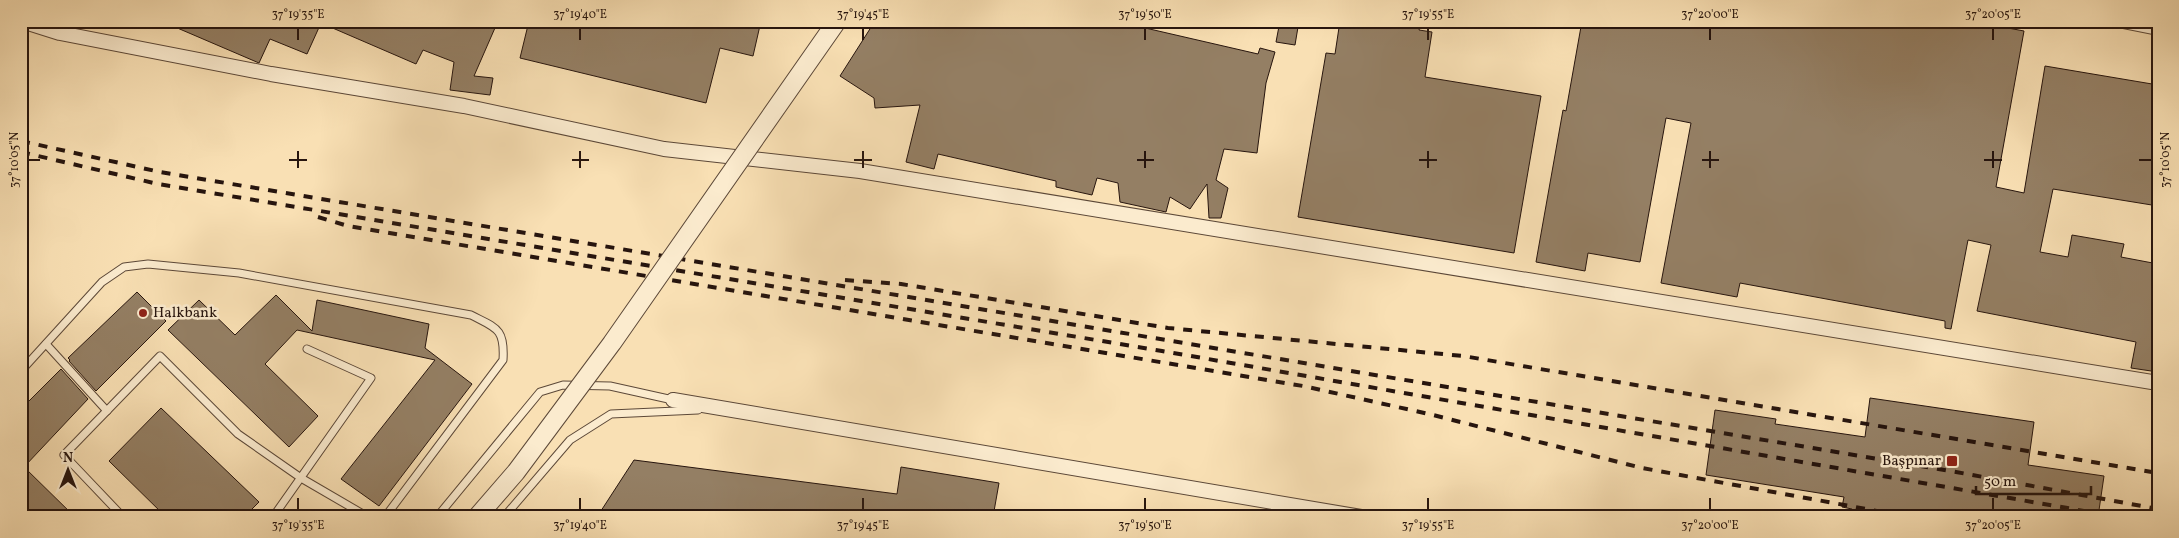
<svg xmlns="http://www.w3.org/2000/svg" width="2179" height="538" font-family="Vollkorn,serif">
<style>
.building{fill:#947f64;stroke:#27150e}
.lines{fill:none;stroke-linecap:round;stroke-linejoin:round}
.service-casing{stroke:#5c4838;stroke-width:9}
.minor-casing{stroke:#5c4838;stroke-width:16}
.service{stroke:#fbebce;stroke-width:7}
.minor{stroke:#fbebce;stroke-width:14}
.rail{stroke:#27150e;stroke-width:4;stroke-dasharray:9 9;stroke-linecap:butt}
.tertiary-bridge-casing{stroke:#5c4838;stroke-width:20;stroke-linecap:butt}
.tertiary-bridge{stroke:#fbebce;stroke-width:18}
.ticks{fill:none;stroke:#27150e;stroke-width:2}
.poi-dot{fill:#8f2418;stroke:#fbebce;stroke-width:2}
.labels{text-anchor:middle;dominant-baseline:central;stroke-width:5;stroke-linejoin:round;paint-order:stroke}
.poi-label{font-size:15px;fill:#27150e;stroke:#fbebce;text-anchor:start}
.neatline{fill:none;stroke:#27150e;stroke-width:2}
.ticks-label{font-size:12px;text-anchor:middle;fill:#27150e}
</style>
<rect width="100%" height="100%" fill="#f9e0b4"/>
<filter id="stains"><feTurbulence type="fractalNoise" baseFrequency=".004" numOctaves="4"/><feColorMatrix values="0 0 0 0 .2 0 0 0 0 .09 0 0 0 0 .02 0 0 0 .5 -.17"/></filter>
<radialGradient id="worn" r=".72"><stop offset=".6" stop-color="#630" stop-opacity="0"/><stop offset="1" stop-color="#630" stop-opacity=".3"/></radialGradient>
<g class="building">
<polygon points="161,21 498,21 474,76 493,78 490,95 450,90 454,62 423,50 416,64 321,23 307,54 270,39 259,63"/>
<polygon points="529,21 761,21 753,56 720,48 706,103 520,58"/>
<polygon points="875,21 1115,21 1258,54 1260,48 1275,52 1266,83 1257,153 1224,149 1216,180 1228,188 1221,218 1209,218 1207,184 1190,209 1170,197 1166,212 1120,202 1118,183 1097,178 1092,195 1056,187 1056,181 938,154 934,169 906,162 920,105 875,108 874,98 840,76"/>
<polygon points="1280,21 1299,21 1295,45 1276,42"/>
<polygon points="1340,21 1421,21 1419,30 1432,32 1425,77 1541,96 1514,253 1298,217 1326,53 1335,54"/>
<polygon points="1582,21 1971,21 2024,31 1996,187 2024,193 2045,66 2158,85 2158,206 2053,189 2040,252 2068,257 2072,235 2124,244 2121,257 2158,264 2158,372 2131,368 2136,342 1977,311 1991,245 1968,240 1951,329 1945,328 1945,321 1740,283 1737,297 1661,283 1691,123 1666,118 1640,262 1588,253 1585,271 1536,262 1563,110 1566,111"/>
<polygon points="137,292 166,321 96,391 69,361 70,360 68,358"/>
<polygon points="276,295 312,331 317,300 429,324 425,348 472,384 379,506 341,479 435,360 297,330 265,364 318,416 289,447 168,330 199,300 235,335"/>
<polygon points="61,369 88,399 24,467 75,517 21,517 21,409"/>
<polygon points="1870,398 2034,422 2028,465 2104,476 2098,517 1851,517 1852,509 1842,507 1844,497 1706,475 1715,410 1776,419 1775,424 1865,437"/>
<polygon points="161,408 259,502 244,517 166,517 109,461"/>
<polygon points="634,460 897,494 901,467 999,483 993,517 597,517"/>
</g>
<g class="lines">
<g class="service-casing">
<g id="service">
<polyline points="46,344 107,411"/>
<path d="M21,371l81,-89 22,-15 24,-3 91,9 232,42c25,13 34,13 32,45l-118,157"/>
<polyline points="123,517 64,455 160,356 238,434 301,478 368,517"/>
<polyline points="273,517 371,378 307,349"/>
<polyline points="437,517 540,392 563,385 610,386 673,400"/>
<polyline points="504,517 570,440 611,414 698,410"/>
</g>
</g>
<g class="minor-casing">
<g id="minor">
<polyline points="22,21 60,33 271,74 464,106 664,149 860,171 2158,383"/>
<polyline points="2123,21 2158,28"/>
<polyline points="673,400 1361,517"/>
</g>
</g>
<use href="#service" class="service"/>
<use href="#minor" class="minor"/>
<g class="rail">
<polyline points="21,141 160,172 1956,472 2158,509"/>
<polyline points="21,152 158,184 1162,351 2119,517"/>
<polyline points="318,217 348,226 1303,386 1429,414 1642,468 1910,517"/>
<polyline points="21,220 22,220"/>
<polyline points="845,280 901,284 1168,328 1463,356 2158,473"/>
</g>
<g class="tertiary-bridge-casing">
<polyline id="tertiary-bridge" points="477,517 516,472 612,343 837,21"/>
</g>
<use href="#tertiary-bridge" class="tertiary-bridge"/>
</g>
<path class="ticks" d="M298,28v12M580,28v12M863,28v12M1145,28v12M1428,28v12M1710,28v12M1993,28v12M298,151v17M580,151v17M863,151v17M1145,151v17M1428,151v17M1710,151v17M1993,151v17M28,160h12M289,160h18M572,160h17M854,160h18M1137,160h17M1419,160h18M1702,160h17M1984,160h18M2139,160h13M298,498v12M580,498v12M863,498v12M1145,498v12M1428,498v12M1710,498v12M1993,498v12"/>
<g class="poi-dot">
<circle cx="143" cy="313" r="5"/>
<rect x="1946" y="455" width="12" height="12" rx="2.5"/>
</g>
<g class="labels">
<g class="poi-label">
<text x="153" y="313">Halkbank</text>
<text x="1941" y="461" text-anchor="end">Başpınar</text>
</g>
</g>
<rect width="2179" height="538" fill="none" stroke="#f9e0b4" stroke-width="55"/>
<g transform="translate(68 470)" stroke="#fbebce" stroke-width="4" paint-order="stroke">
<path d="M0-4L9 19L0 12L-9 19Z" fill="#27150e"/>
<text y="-8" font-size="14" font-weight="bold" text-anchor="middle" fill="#27150e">N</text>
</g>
<path d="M1976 486v8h115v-8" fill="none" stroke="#27150e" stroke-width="2.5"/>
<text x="1984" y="486" font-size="15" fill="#27150e" stroke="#fbebce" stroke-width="4" paint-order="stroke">50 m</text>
<rect x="28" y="28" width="2124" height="482" class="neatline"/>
<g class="ticks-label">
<text x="298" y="18">37°19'35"E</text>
<text x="580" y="18">37°19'40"E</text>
<text x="863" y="18">37°19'45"E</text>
<text x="1145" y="18">37°19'50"E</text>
<text x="1428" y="18">37°19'55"E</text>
<text x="1710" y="18">37°20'00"E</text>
<text x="1993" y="18">37°20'05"E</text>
<text transform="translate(14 160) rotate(-90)" y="4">37°10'05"N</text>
<text transform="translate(2165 160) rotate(-90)" y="4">37°10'05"N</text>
<text x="298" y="529">37°19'35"E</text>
<text x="580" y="529">37°19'40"E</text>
<text x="863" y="529">37°19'45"E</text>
<text x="1145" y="529">37°19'50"E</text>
<text x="1428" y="529">37°19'55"E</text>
<text x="1710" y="529">37°20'00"E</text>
<text x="1993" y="529">37°20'05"E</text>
</g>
<rect width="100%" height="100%" filter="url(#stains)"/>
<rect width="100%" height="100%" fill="url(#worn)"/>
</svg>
